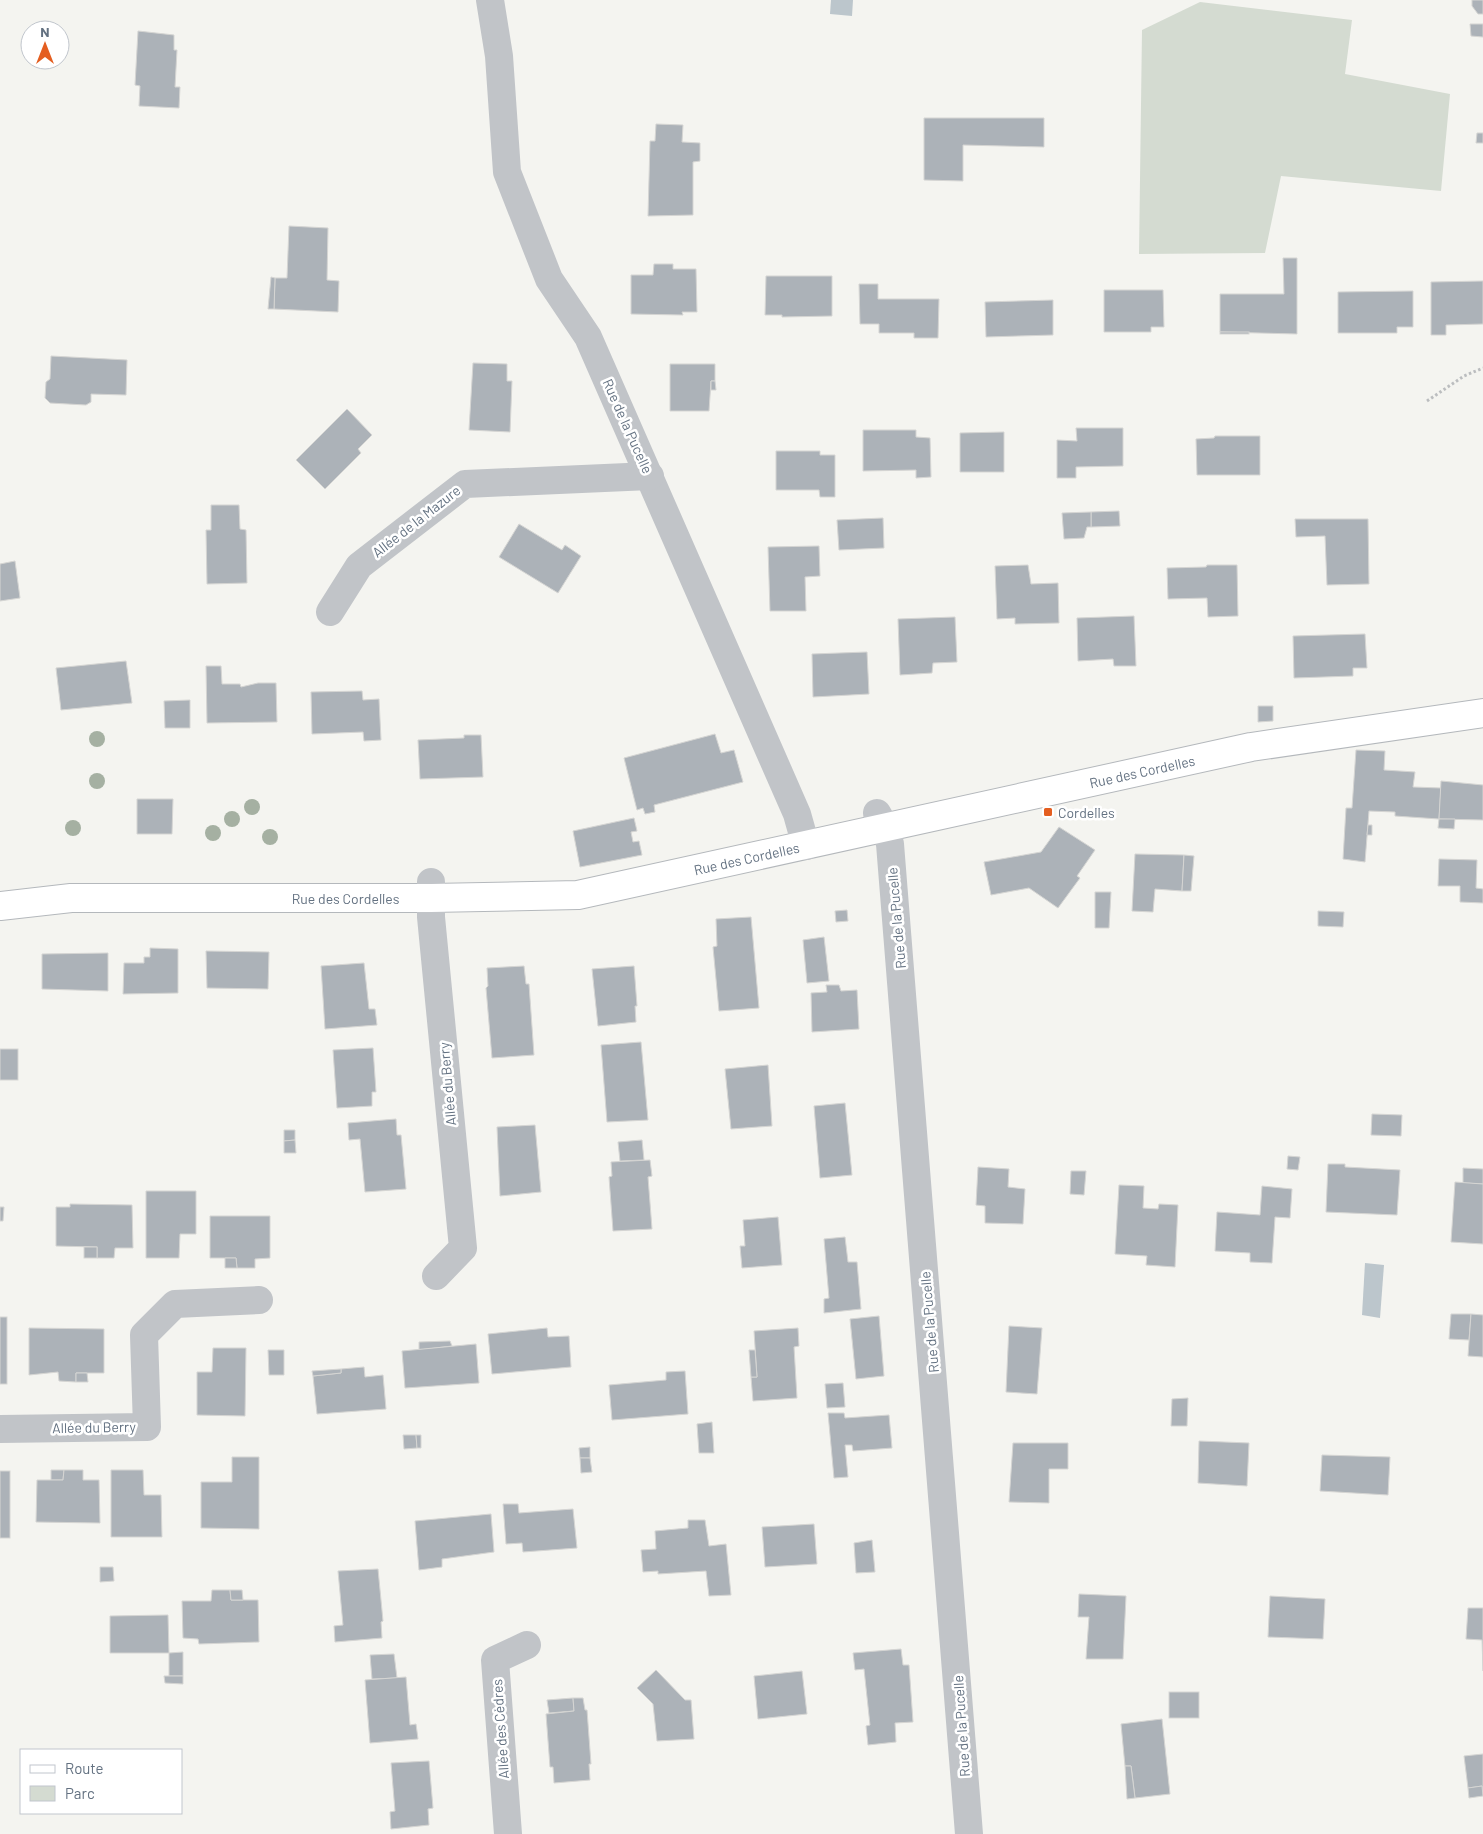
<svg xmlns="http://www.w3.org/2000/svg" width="1483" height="1834" font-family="Barlow,sans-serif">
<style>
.green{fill:#d4dbd1}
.water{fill:#bcc6cc}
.building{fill:#acb2b8;stroke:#d5d5d3}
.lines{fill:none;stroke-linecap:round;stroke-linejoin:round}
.secondary-casing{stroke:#b4b8bc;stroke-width:30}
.path{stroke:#bbbdbf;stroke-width:3;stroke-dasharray:2.5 2.5;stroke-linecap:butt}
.street{stroke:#c1c4c8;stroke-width:28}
.secondary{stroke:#fff;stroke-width:28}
.tree{fill:#a5b0a2}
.poi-dot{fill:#e45e20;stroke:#fff;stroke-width:2}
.labels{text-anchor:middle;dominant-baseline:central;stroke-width:5;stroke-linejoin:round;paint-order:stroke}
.street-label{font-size:14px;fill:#637181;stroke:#fff}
.poi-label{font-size:14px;fill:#637181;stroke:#fff;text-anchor:start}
</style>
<rect width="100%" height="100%" fill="#f4f4f0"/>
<polygon class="green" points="1200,2 1352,20 1345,74 1450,94 1441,191 1281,176 1265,253 1139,254 1142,30"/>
<g class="water">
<polygon points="831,0 853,0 852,16 830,14"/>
<polygon points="1365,1263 1384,1265 1380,1318 1362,1315"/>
</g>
<g class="building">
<polygon points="1472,0 1483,0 1483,14 1478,14 1472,6"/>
<polygon points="1470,24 1483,24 1483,37 1471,36"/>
<polygon points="138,31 174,35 174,50 177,50 175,87 180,87 179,108 139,106 140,86 135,85"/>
<polygon points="924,118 1044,118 1044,147 963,145 963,181 924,180"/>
<polygon points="656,124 683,125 682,142 700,143 700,161 693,162 693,215 648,216 650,141 655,141"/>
<polygon points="1477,133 1483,133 1483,143 1476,143"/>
<polygon points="289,226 328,228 327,280 339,281 338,312 274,309 275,278 287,278"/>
<polygon points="1283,258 1297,258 1297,334 1220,332 1220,294 1284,294"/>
<polygon points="654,264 673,264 673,269 696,269 697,312 682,312 683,315 631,314 631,275 653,275"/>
<polygon points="766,276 832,276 832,316 782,317 782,315 765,315"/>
<polygon points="271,277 275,278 274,309 268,309"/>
<polygon points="1483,281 1483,324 1446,325 1446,335 1431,335 1431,282"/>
<polygon points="859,284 878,284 878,299 939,299 938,338 914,338 914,333 879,333 879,324 860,324"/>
<polygon points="1104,290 1163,290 1164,327 1151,327 1151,332 1104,332"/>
<polygon points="1413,291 1413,327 1397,327 1397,333 1338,333 1338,292"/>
<polygon points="1053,300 1053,335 986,337 985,302"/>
<rect x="1220" y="332" width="29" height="2"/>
<polygon points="51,356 127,360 126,395 91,394 91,402 86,405 50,403 45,398 46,382 50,379"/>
<polygon points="473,363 507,364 507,381 512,381 510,432 469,430"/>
<polygon points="670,364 715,364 715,381 711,381 709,411 670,411"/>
<polygon points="711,381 715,381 716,390 711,390"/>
<polygon points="347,409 372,435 358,449 361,453 325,489 296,460"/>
<polygon points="1076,428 1123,428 1123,466 1076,467 1076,478 1057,478 1057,440 1077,441"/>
<polygon points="863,430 916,430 916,437 930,438 931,477 916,478 916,470 863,471"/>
<polygon points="1004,432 1004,472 960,472 960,433"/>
<polygon points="1215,436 1260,436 1260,475 1197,475 1196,439 1214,438"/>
<polygon points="776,451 820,451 820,455 835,455 835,497 820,497 819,490 776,490"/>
<polygon points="211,505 239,505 240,529 246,530 247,583 207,584 206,530 211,530"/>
<polygon points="1119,511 1120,526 1091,527 1091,512"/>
<polygon points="1091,512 1091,527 1087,527 1084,538 1064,539 1062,513"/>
<polygon points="883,518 884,548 839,550 837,520"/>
<polygon points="1295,519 1368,519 1369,584 1327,585 1325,536 1296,537"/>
<polygon points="519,524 562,550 565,545 581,556 558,593 499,557"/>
<polygon points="819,546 820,576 805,577 806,611 770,611 768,547"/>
<polygon points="15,561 20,598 0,601 0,564"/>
<polygon points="1028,565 1031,584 1058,583 1059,623 1015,624 1015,618 997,619 995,566"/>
<polygon points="1207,565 1237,565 1238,616 1208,617 1207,598 1168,599 1167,568 1206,567"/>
<polygon points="1134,616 1136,666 1114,666 1113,659 1078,661 1077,618"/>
<polygon points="955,617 957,662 933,663 932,673 900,675 898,619"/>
<polygon points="1365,634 1367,668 1353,668 1353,676 1294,678 1293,636"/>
<polygon points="867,652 869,694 813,697 812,654"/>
<polygon points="126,661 132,703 61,710 56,668"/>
<polygon points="206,666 221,666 222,684 240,684 241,687 258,683 276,683 277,722 207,723"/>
<polygon points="362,691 363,700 379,699 381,740 364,741 363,732 312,734 311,692"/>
<polygon points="190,700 190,728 165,728 164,701"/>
<polygon points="1258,706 1273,706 1273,721 1258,722"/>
<polygon points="715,734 721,753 734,750 743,782 654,805 655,812 645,814 643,808 637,810 624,758"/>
<polygon points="464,735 481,735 483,777 420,779 418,740 464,738"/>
<polygon points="1356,750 1385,751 1384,770 1415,772 1413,787 1441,788 1439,819 1395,816 1395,812 1369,811 1365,862 1343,859 1346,808 1352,808"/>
<polygon points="1441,781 1483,785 1483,820 1439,819"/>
<polygon points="137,799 173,799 172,834 137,834"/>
<polygon points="634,818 637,831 631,832 633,842 639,841 642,855 580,867 573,831"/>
<polygon points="1439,819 1455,819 1454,829 1438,828"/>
<polygon points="1368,825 1372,825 1372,835 1367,835"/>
<polygon points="1059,827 1095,850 1077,876 1080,878 1058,908 1029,888 991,895 984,862 1041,852"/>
<polygon points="1135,854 1184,855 1182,891 1155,889 1153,912 1132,911"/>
<polygon points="1184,855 1194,856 1191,891 1182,891"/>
<polygon points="1439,859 1477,860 1476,888 1483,889 1483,903 1460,902 1460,886 1438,886"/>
<polygon points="1095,892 1111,892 1109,928 1095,928"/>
<polygon points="847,910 848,921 836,922 835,911"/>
<polygon points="1318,911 1344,912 1343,927 1318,926"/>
<polygon points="751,917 759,1008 719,1011 713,947 717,946 716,919"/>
<polygon points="824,937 829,981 807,983 803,940"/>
<polygon points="150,948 178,949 178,993 123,994 124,963 144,963 144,957 150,957"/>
<polygon points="206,951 269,952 268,989 207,988"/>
<polygon points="108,953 108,991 42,989 42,954"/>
<polygon points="364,963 369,1009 375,1009 377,1025 325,1029 321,966"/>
<polygon points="524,966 526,984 529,984 534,1055 492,1058 486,988 488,986 487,968"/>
<polygon points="634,966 637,1006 635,1006 636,1022 598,1026 592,969"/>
<polygon points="826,985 839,985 841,991 857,990 859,1029 812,1032 811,993 827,992"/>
<polygon points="641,1042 648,1120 607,1122 601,1045"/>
<polygon points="373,1048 376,1092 372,1092 372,1106 337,1108 333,1050"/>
<rect x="0" y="1049" width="18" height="31"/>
<polygon points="768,1065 772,1126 731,1129 725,1069"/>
<polygon points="845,1103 852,1175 820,1178 814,1106"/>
<polygon points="1372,1114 1402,1115 1401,1136 1371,1135"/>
<polygon points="396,1119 397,1135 401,1135 406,1189 365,1192 360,1139 349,1140 348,1123"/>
<polygon points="535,1125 541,1192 500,1196 497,1127"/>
<polygon points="284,1130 295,1130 295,1140 284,1141"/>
<polygon points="295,1140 296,1153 284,1153 284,1141"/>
<polygon points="642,1140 644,1160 620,1161 618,1142"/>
<polygon points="1288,1156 1300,1157 1298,1170 1287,1169"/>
<polygon points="650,1160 652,1176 648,1177 652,1229 613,1231 609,1177 612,1176 611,1162"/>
<polygon points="1328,1164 1345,1164 1345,1167 1400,1170 1397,1215 1326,1212"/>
<polygon points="978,1167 1009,1169 1008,1187 1025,1189 1023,1224 985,1223 985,1206 976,1205"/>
<polygon points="1463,1168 1483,1169 1483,1184 1463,1183"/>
<polygon points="1071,1171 1086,1171 1084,1195 1070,1194"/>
<polygon points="1455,1182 1483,1184 1483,1244 1451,1242"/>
<polygon points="1119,1185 1144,1186 1143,1208 1158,1209 1159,1204 1178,1205 1175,1267 1146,1265 1147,1256 1115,1254"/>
<polygon points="1262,1186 1292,1189 1290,1218 1275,1217 1272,1263 1250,1262 1250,1253 1215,1251 1217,1212 1260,1215"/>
<polygon points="146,1191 196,1191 196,1234 180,1234 179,1258 146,1258"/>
<polygon points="70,1204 132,1205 133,1248 115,1248 114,1258 97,1258 97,1247 56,1246 56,1207 70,1207"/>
<polygon points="0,1207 4,1207 3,1221 0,1221"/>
<polygon points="210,1216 270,1216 270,1258 255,1259 255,1268 237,1268 236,1258 210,1258"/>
<polygon points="778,1217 782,1265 742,1268 740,1246 745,1246 743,1220"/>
<polygon points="845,1237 848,1262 857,1262 861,1309 824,1313 824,1299 829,1298 824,1239"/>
<rect x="84" y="1247" width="13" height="11"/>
<polygon points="225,1258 236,1258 237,1268 225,1268"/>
<polygon points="1451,1314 1471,1314 1469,1340 1449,1339"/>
<polygon points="1471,1314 1483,1315 1483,1357 1468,1356"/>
<polygon points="879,1316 884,1376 856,1379 850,1319"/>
<rect x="0" y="1317" width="7" height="67"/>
<polygon points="1009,1326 1042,1328 1037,1394 1006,1392"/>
<polygon points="29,1328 104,1329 104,1373 76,1373 76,1382 59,1381 58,1372 29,1375"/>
<polygon points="547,1328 548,1337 569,1336 571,1367 492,1374 488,1334"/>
<polygon points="798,1328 799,1346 794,1347 797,1398 753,1401 751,1377 757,1377 754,1331"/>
<polygon points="450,1341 452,1346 419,1350 419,1342"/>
<polygon points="476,1344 479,1383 405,1388 402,1351"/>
<polygon points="213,1348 246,1348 245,1416 197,1415 197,1372 212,1372"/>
<polygon points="268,1350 284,1350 284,1375 269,1375"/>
<polygon points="749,1350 755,1350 757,1377 751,1377"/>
<polygon points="364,1367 365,1377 383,1375 386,1409 317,1414 313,1376 341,1373 341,1369"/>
<polygon points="341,1369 341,1373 313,1376 312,1371"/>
<polygon points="685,1371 688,1414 612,1420 609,1385 666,1380 666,1372"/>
<polygon points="76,1373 87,1373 88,1382 76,1382"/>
<polygon points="843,1383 845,1407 827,1408 825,1384"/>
<polygon points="1188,1398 1187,1426 1171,1426 1172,1399"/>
<polygon points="828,1413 844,1413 845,1418 889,1415 892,1448 853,1451 852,1445 845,1445 848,1477 834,1478"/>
<polygon points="712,1422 714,1453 699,1453 697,1424"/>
<polygon points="403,1435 416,1435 417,1448 404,1449"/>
<polygon points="416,1435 421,1435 421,1448 417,1448"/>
<polygon points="1199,1441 1249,1443 1247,1486 1198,1483"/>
<polygon points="1013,1443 1068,1443 1068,1469 1049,1469 1049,1503 1009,1502"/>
<polygon points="590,1447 590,1458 580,1458 579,1448"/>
<polygon points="1322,1455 1390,1457 1388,1495 1320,1491"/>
<polygon points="232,1457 259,1457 259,1529 201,1528 201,1482 232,1482"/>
<polygon points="580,1458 590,1458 592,1472 581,1473"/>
<polygon points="51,1470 64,1470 63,1480 51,1480"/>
<polygon points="64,1470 83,1470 83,1480 99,1480 100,1523 36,1522 37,1480 63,1480"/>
<polygon points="111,1470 143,1470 144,1495 161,1495 162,1537 111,1537"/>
<rect x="0" y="1471" width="10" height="67"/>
<polygon points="503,1504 518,1504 519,1513 573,1509 577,1548 523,1552 522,1543 506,1544"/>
<polygon points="491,1514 494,1552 442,1559 442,1567 419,1570 415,1521"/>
<polygon points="688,1520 705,1520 709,1546 726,1544 731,1595 709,1596 706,1571 658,1574 658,1571 643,1572 641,1550 656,1549 655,1531 688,1528"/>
<polygon points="814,1524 817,1564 765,1567 762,1527"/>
<polygon points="872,1540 875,1572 856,1573 854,1543"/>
<polygon points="100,1567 113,1567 114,1581 100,1582"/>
<polygon points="378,1569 383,1621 381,1622 382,1638 335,1642 334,1626 343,1625 338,1571"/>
<polygon points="212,1590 230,1590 231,1600 258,1600 259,1642 199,1644 198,1639 183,1638 182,1601 211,1601"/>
<polygon points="230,1590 242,1590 243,1600 231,1600"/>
<polygon points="1079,1594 1126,1596 1123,1659 1086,1659 1089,1617 1078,1617"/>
<polygon points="1270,1596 1325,1599 1323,1639 1268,1637"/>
<polygon points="1468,1608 1483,1608 1483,1671 1482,1640 1466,1639"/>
<polygon points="168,1615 169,1653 110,1653 110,1616"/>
<polygon points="901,1649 903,1665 909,1665 913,1722 895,1723 896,1742 868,1745 866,1726 870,1725 864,1669 855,1670 853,1653"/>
<polygon points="183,1652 183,1676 169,1676 169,1653"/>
<polygon points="394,1654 397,1678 372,1679 370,1655"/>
<polygon points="656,1670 685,1700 691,1700 694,1739 657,1741 653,1704 637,1688"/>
<polygon points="802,1671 807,1714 758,1719 754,1676"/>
<polygon points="164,1676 183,1676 183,1684 165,1683"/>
<polygon points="406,1677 410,1725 416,1724 418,1739 370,1743 365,1680"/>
<rect x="1169" y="1692" width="30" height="26"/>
<polygon points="573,1698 574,1711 549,1713 547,1700"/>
<polygon points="573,1698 583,1698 585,1710 587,1710 591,1764 589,1764 590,1780 554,1783 553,1767 550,1767 546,1714 574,1711"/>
<polygon points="1162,1719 1170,1794 1135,1798 1131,1766 1125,1766 1121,1724"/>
<polygon points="1483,1754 1483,1793 1482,1786 1468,1788 1464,1756"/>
<polygon points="429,1761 433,1808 428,1809 429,1825 391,1829 390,1812 395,1811 391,1763"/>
<polygon points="1125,1766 1131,1766 1135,1798 1127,1799"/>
<polygon points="1482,1786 1483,1796 1469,1798 1468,1788"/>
</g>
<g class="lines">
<g class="secondary-casing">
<g id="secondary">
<path id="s1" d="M0,906l71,-8h360l147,-3 673,-148 232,-34"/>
</g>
</g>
<polyline class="path" points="1427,401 1464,376 1483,368"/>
<g class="street">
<polyline points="490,0 499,56 507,172 549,279 588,337 797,814 806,846"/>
<polyline points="330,612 359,566 465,484 650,476"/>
<polyline points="877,813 885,827 890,844 969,1834"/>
<polyline points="431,882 431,917 463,1248 436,1276"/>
<polyline points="0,1429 147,1427 144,1335 175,1304 259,1300"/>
<polyline points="508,1834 495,1660 527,1645"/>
</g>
<use href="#secondary" class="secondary"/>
</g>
<g class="tree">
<circle cx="97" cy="739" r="8"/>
<circle cx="97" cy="781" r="8"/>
<circle cx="252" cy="807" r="8"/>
<circle cx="232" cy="819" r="8"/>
<circle cx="73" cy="828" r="8"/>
<circle cx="213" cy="833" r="8"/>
<circle cx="270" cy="837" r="8"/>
</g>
<rect class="poi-dot" x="1043" y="807" width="10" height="10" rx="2.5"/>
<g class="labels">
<g class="street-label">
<text transform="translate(628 426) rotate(66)">Rue de la Pucelle</text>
<text transform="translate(416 521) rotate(-38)">Allée de la Mazure</text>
<text stroke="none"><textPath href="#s1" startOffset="1156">Rue des Cordelles</textPath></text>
<text stroke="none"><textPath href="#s1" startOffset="751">Rue des Cordelles</textPath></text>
<text stroke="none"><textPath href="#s1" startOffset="346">Rue des Cordelles</textPath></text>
<text transform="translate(896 918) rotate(-95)">Rue de la Pucelle</text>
<text transform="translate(447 1084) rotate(-95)">Allée du Berry</text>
<text transform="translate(929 1322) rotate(-95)">Rue de la Pucelle</text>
<text transform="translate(94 1427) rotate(-1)">Allée du Berry</text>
<text transform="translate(961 1726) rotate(-94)">Rue de la Pucelle</text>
<text transform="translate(500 1729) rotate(-94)">Allée des Cèdres</text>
</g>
<g class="poi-label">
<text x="1058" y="812">Cordelles</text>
</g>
</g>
<rect x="20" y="1749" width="162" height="65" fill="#ffffff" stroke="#c1c6cd"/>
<rect x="30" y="1765" width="25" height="8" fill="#ffffff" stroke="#c1c6cd"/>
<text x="65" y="1774" font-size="15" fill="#637181">Route</text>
<rect x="30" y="1786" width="25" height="15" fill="#d4dbd1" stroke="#c1c6cd"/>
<text x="65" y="1799" font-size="15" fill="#637181">Parc</text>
<g transform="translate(45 45)"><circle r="24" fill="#ffffff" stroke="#c1c6cd"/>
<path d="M0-4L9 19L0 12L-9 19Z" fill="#e45e20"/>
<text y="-8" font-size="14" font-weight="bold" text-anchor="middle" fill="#637181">N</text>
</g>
</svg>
